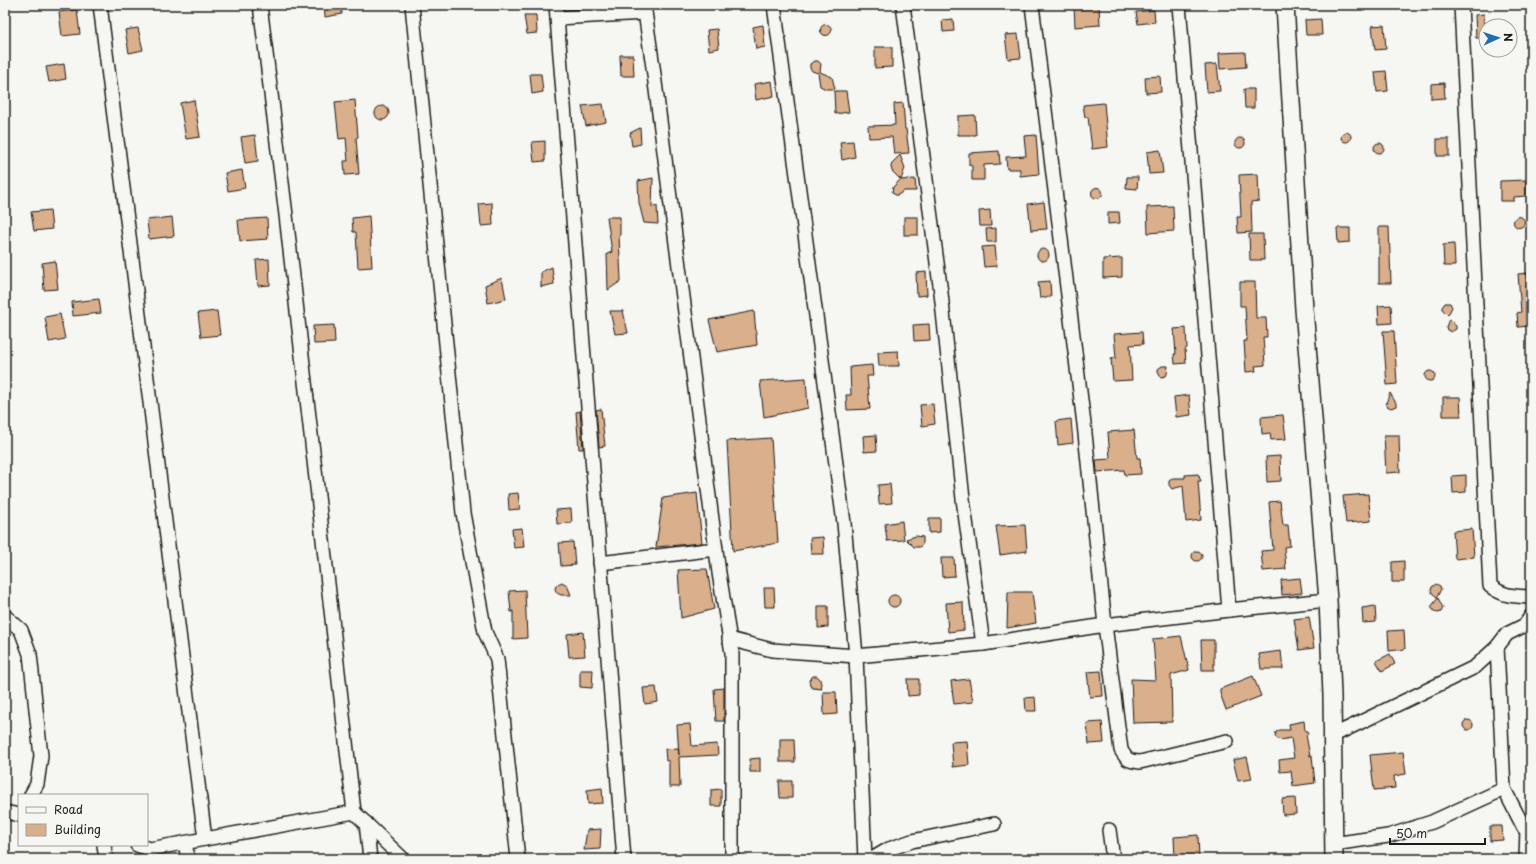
<svg xmlns="http://www.w3.org/2000/svg" width="1536" height="864" font-family="'Playpen Sans',sans-serif">
<style>
.building{fill:#daaf8b;stroke:#1c1c1c}
.lines{fill:none;stroke-linecap:round;stroke-linejoin:round}
.service-casing{stroke:#1c1c1c;stroke-width:10}
.minor-casing{stroke:#1c1c1c;stroke-width:16}
.tertiary-casing{stroke:#1c1c1c;stroke-width:20}
.service{stroke:#f6f6f2;stroke-width:7}
.minor{stroke:#f6f6f2;stroke-width:13}
.tertiary{stroke:#f6f6f2;stroke-width:17}
</style>
<rect width="100%" height="100%" fill="#f6f6f2"/>
<filter id="ink" filterUnits="userSpaceOnUse"><feTurbulence type="fractalNoise" baseFrequency=".025" numOctaves="2"/><feDisplacementMap in="SourceGraphic" scale="8" xChannelSelector="R" yChannelSelector="G"/><feConvolveMatrix kernelMatrix="1 2 1 2 8 2 1 2 1" color-interpolation-filters="sRGB"/></filter>
<g filter="url(#ink)">
<g class="building">
<polygon points="324,5 341,5 342,14 325,17"/>
<polygon points="1074,5 1099,5 1100,25 1075,27"/>
<polygon points="77,10 80,34 62,36 59,12"/>
<polygon points="1154,10 1155,22 1138,24 1136,12"/>
<polygon points="1484,14 1486,38 1476,38 1475,15"/>
<polygon points="524,15 536,15 537,33 527,34"/>
<polygon points="953,19 954,31 943,32 942,20"/>
<polygon points="1321,19 1322,35 1306,35 1305,20"/>
<circle cx="826" cy="30" r="5.5"/>
<polygon points="763,25 765,47 756,49 753,27"/>
<polygon points="1384,25 1386,49 1375,50 1372,26"/>
<polygon points="138,28 143,50 129,53 125,30"/>
<polygon points="717,29 719,48 709,50 707,30"/>
<polygon points="1018,34 1021,58 1008,59 1005,35"/>
<polygon points="875,47 892,47 892,67 875,68"/>
<polygon points="1245,52 1246,67 1220,69 1219,53"/>
<polygon points="620,55 633,55 634,76 621,76"/>
<polygon points="814,61 818,61 821,64 820,72 832,77 835,89 826,89 820,86 818,73 812,71 810,68 810,64"/>
<polygon points="64,64 66,79 49,82 46,67"/>
<polygon points="1217,64 1220,91 1207,92 1205,65"/>
<polygon points="1386,71 1388,91 1377,92 1375,72"/>
<polygon points="530,74 541,74 543,92 532,94"/>
<polygon points="1160,76 1161,92 1146,93 1145,77"/>
<polygon points="772,81 774,96 756,100 754,84"/>
<polygon points="1444,83 1445,98 1431,99 1431,84"/>
<polygon points="1244,89 1254,89 1254,108 1245,108"/>
<polygon points="834,91 846,91 849,112 835,114"/>
<polygon points="194,100 200,137 186,139 180,103"/>
<polygon points="355,100 358,137 356,138 359,174 345,175 344,161 348,161 346,138 339,139 335,102"/>
<polygon points="903,103 905,129 906,129 909,153 894,154 892,137 869,138 868,126 895,125 894,104"/>
<polygon points="1104,103 1108,147 1092,149 1088,117 1085,117 1083,105"/>
<polygon points="603,104 606,122 586,126 582,106"/>
<circle cx="382" cy="113" r="7"/>
<polygon points="975,115 976,135 958,135 958,116"/>
<polygon points="640,128 641,144 632,146 630,133"/>
<circle cx="1346" cy="137" r="5"/>
<polygon points="255,135 258,161 245,163 241,137"/>
<polygon points="1036,135 1039,174 1020,176 1020,169 1007,169 1006,157 1026,156 1024,136"/>
<circle cx="1240" cy="143" r="5"/>
<rect x="1437" y="139" width="12" height="17"/>
<polygon points="545,141 545,161 534,162 532,142"/>
<polygon points="853,141 855,157 842,160 840,142"/>
<circle cx="1379" cy="148" r="5"/>
<polygon points="1160,150 1163,173 1149,174 1147,152"/>
<polygon points="999,151 1000,164 984,165 984,180 972,180 972,166 969,165 969,153"/>
<polygon points="900,155 905,168 901,180 892,171 891,167 892,163"/>
<polygon points="242,170 245,188 228,191 225,173"/>
<polygon points="1258,174 1259,201 1251,202 1252,232 1238,233 1237,217 1241,217 1239,175"/>
<polygon points="1127,177 1138,177 1137,189 1126,188"/>
<polygon points="653,178 652,207 657,206 658,224 644,223 639,203 638,181"/>
<polygon points="915,179 916,191 904,191 898,195 895,195 892,192 893,187 900,180"/>
<polygon points="1526,180 1526,196 1514,197 1514,201 1500,201 1500,181"/>
<circle cx="1097" cy="193" r="5.5"/>
<polygon points="1044,202 1047,229 1031,230 1028,204"/>
<polygon points="492,203 493,225 481,226 479,204"/>
<polygon points="1173,206 1174,231 1148,233 1147,207"/>
<polygon points="50,210 52,229 34,231 31,212"/>
<polygon points="990,210 991,226 980,226 979,211"/>
<polygon points="1108,212 1119,212 1120,223 1108,224"/>
<polygon points="369,216 372,267 358,268 356,232 353,232 352,218"/>
<circle cx="1519" cy="222" r="5.5"/>
<polygon points="172,217 174,236 149,239 147,220"/>
<polygon points="607,217 620,217 620,236 619,236 621,281 608,290 607,254 612,252"/>
<rect x="904" y="217" width="14" height="18"/>
<polygon points="267,218 268,239 240,241 238,220"/>
<polygon points="1379,227 1389,227 1391,283 1379,283"/>
<polygon points="996,228 996,242 987,242 986,229"/>
<polygon points="1337,228 1350,228 1350,242 1338,243"/>
<polygon points="1249,234 1263,234 1264,260 1250,260"/>
<polygon points="1454,244 1455,266 1444,266 1443,245"/>
<polygon points="995,246 997,266 984,267 982,247"/>
<circle cx="1043" cy="255" r="6"/>
<polygon points="1122,258 1122,277 1103,278 1103,259"/>
<polygon points="269,259 270,285 258,286 256,260"/>
<polygon points="55,261 58,289 44,290 42,263"/>
<polygon points="552,267 554,284 541,287 541,272"/>
<polygon points="926,272 927,295 917,296 916,273"/>
<polygon points="1527,273 1528,280 1530,280 1531,297 1529,297 1531,326 1518,327 1517,313 1521,312 1518,274"/>
<polygon points="502,278 506,299 488,303 485,285"/>
<polygon points="1050,281 1051,297 1040,298 1038,282"/>
<polygon points="1240,282 1255,282 1256,318 1266,318 1267,337 1263,337 1265,365 1255,366 1256,371 1246,372 1244,341 1247,341 1245,306 1240,306"/>
<polygon points="99,299 101,313 73,316 72,302"/>
<polygon points="1445,303 1450,303 1452,307 1448,315 1442,309 1442,307"/>
<polygon points="1391,305 1392,323 1379,324 1378,306"/>
<polygon points="217,311 220,335 201,337 198,313"/>
<polygon points="610,311 623,311 628,333 615,334"/>
<polygon points="754,311 757,345 717,352 709,320"/>
<polygon points="60,314 65,339 49,342 45,317"/>
<polygon points="1449,319 1456,326 1456,329 1451,332 1447,330 1446,327"/>
<polygon points="929,324 930,340 914,341 913,325"/>
<polygon points="334,325 335,343 314,344 313,326"/>
<polygon points="1186,328 1187,348 1185,349 1186,363 1175,364 1174,354 1176,354 1174,329"/>
<polygon points="1383,331 1394,331 1397,384 1387,385"/>
<polygon points="1142,332 1143,344 1130,345 1132,380 1113,381 1111,359 1116,358 1114,334"/>
<polygon points="898,351 899,366 879,366 878,352"/>
<polygon points="872,365 873,376 867,376 870,409 847,410 846,395 851,395 850,367"/>
<polygon points="1162,366 1168,366 1167,374 1166,376 1161,377 1158,371 1158,369"/>
<circle cx="1430" cy="376" r="5"/>
<polygon points="806,378 808,408 764,417 760,381"/>
<polygon points="1390,393 1396,403 1396,406 1391,408 1387,406 1386,403"/>
<polygon points="1189,395 1191,415 1176,417 1174,397"/>
<polygon points="1443,397 1460,397 1461,416 1443,416"/>
<polygon points="933,404 935,424 922,426 920,405"/>
<polygon points="601,409 605,446 599,447 596,410"/>
<polygon points="580,411 583,449 579,449 576,412"/>
<polygon points="1283,415 1286,439 1271,440 1270,433 1262,434 1261,417"/>
<polygon points="1071,419 1073,443 1058,445 1056,421"/>
<polygon points="1134,430 1137,458 1140,458 1141,474 1125,475 1124,470 1097,472 1096,460 1110,459 1108,432"/>
<polygon points="876,435 877,451 864,452 863,436"/>
<polygon points="1384,435 1399,435 1400,472 1386,473"/>
<polygon points="771,438 778,543 733,551 727,441"/>
<polygon points="1280,456 1281,481 1267,482 1266,457"/>
<polygon points="1198,474 1201,481 1198,481 1201,520 1186,522 1183,486 1172,489 1169,485 1169,481 1173,478 1185,478 1185,475"/>
<polygon points="1466,475 1466,492 1453,493 1452,476"/>
<polygon points="890,484 892,503 879,504 878,485"/>
<polygon points="518,493 520,509 509,510 508,494"/>
<polygon points="697,493 702,543 656,547 663,498"/>
<polygon points="1368,494 1371,521 1346,523 1343,496"/>
<polygon points="1280,501 1283,525 1288,525 1290,546 1284,547 1286,569 1263,571 1261,551 1273,550 1269,502"/>
<polygon points="571,509 572,523 557,524 556,510"/>
<polygon points="929,518 940,518 940,532 929,533"/>
<polygon points="902,521 904,540 887,541 885,524"/>
<polygon points="1025,525 1027,551 1000,555 996,526"/>
<polygon points="522,528 524,547 514,548 512,529"/>
<polygon points="1472,529 1474,557 1455,559 1453,531"/>
<polygon points="916,536 923,537 923,543 920,547 914,547 906,539"/>
<polygon points="823,537 824,554 811,554 810,538"/>
<polygon points="573,542 575,565 561,566 559,543"/>
<circle cx="1197" cy="556" r="5"/>
<polygon points="941,558 954,558 955,576 942,577"/>
<polygon points="1404,561 1404,582 1392,582 1392,562"/>
<polygon points="707,569 714,609 681,618 678,570"/>
<polygon points="1300,578 1302,593 1282,595 1281,580"/>
<polygon points="562,582 567,585 571,595 561,595 557,593 555,589 556,585"/>
<polygon points="1436,584 1440,586 1441,589 1437,597 1432,593 1431,590 1432,587"/>
<polygon points="764,588 774,588 775,607 765,607"/>
<polygon points="525,590 527,638 513,639 513,611 511,612 509,591"/>
<polygon points="1008,592 1032,592 1036,623 1007,628"/>
<circle cx="894" cy="601" r="6"/>
<polygon points="1438,598 1443,608 1441,612 1438,613 1435,612 1431,607"/>
<polygon points="963,602 964,630 948,632 946,603"/>
<polygon points="818,606 828,606 828,627 818,628"/>
<polygon points="1375,606 1376,622 1363,623 1362,608"/>
<polygon points="1309,617 1314,648 1299,650 1294,619"/>
<polygon points="1404,630 1405,649 1389,651 1388,631"/>
<polygon points="583,632 585,656 569,657 567,634"/>
<polygon points="1181,636 1189,670 1171,675 1172,722 1133,723 1131,679 1156,680 1153,639"/>
<polygon points="1201,640 1214,640 1214,670 1202,670"/>
<polygon points="1281,651 1283,669 1261,669 1259,654"/>
<polygon points="1390,654 1395,664 1382,671 1376,661"/>
<polygon points="580,670 593,670 592,688 580,687"/>
<polygon points="1101,671 1103,696 1090,697 1087,672"/>
<polygon points="813,676 817,676 820,679 822,689 813,688 810,686 809,680"/>
<polygon points="1253,676 1261,696 1226,710 1220,693 1220,689"/>
<polygon points="907,679 919,679 919,695 908,696"/>
<polygon points="969,679 973,702 954,704 951,681"/>
<polygon points="656,687 658,702 645,704 643,688"/>
<polygon points="724,688 724,721 716,721 714,689"/>
<polygon points="823,692 836,692 837,714 824,715"/>
<polygon points="1035,697 1036,711 1026,711 1025,698"/>
<circle cx="1468" cy="725" r="5"/>
<polygon points="1304,721 1305,731 1307,731 1308,734 1306,735 1310,756 1312,756 1315,783 1293,786 1291,771 1280,772 1279,760 1294,758 1291,738 1281,740 1278,739 1275,737 1276,732 1280,730 1290,730 1289,724"/>
<polygon points="1102,722 1104,743 1089,744 1087,723"/>
<polygon points="690,724 692,746 717,744 718,755 679,757 680,787 669,787 669,761 666,761 665,749 678,748 679,755 677,725"/>
<polygon points="780,739 794,739 795,762 780,762"/>
<polygon points="967,741 969,765 953,767 951,742"/>
<polygon points="1403,752 1406,774 1394,776 1395,788 1374,790 1370,755"/>
<polygon points="1247,757 1252,779 1238,781 1233,760"/>
<polygon points="760,758 760,772 750,772 750,759"/>
<polygon points="779,781 792,781 792,798 780,798"/>
<polygon points="602,788 603,803 588,804 587,790"/>
<polygon points="721,789 721,806 711,806 711,790"/>
<polygon points="1295,798 1296,814 1283,815 1282,799"/>
<polygon points="1490,826 1502,826 1503,840 1490,841"/>
<polygon points="601,829 600,849 584,850 587,830"/>
<polygon points="1198,835 1199,858 1175,859 1174,837"/>
</g>
<g class="lines">
<g class="service-casing">
<polyline id="service" points="1523,859 1524,828"/>
</g>
<g class="minor-casing">
<g id="minor">
<polyline points="100,5 205,839"/>
<polyline points="260,5 286,215 354,812"/>
<polyline points="412,5 463,513 485,632 497,659 518,859"/>
<polyline points="556,5 624,859"/>
<polyline points="644,5 653,67 719,573 732,653 732,859"/>
<polyline points="774,5 844,523 856,656 865,859"/>
<polyline points="903,5 941,293 963,499 983,644"/>
<path d="M1032,5l52,419 21,201 16,125c6,10 7,11 19,12l87,-21"/>
<polyline points="1179,5 1229,610"/>
<path d="M1461,5l29,581c15,11 24,10 41,11"/>
<polyline points="557,18 645,13"/>
<polyline points="600,563 716,549"/>
<polyline points="5,616 21,630 30,654 41,756 37,784 31,795"/>
<polyline points="729,639 772,650 856,656 983,644 1105,625 1229,610 1328,600"/>
<polyline points="1497,647 1504,789"/>
<polyline points="1332,736 1475,667 1497,647 1507,634 1525,625 1531,616"/>
<polyline points="5,812 19,815"/>
<polyline points="366,823 370,859"/>
<polyline points="1109,830 1113,859"/>
<polyline points="185,843 188,859"/>
<polyline points="1333,844 1388,836 1432,822 1504,789 1524,828 1531,830"/>
<polyline points="104,845 106,859"/>
<polyline points="137,845 150,849 354,812 403,859"/>
<polyline points="872,859 889,849 912,841 994,824"/>
</g>
</g>
<g class="tertiary-casing">
<polyline id="tertiary" points="1285,5 1304,309 1328,600 1332,695 1334,859"/>
</g>
<use href="#service" class="service"/>
<use href="#minor" class="minor"/>
<use href="#tertiary" class="tertiary"/>
</g>
</g>
<rect width="1536" height="864" fill="none" stroke="#f6f6f2" stroke-width="20"/>
<rect x="10" y="10" width="1516" height="844" fill="none" stroke="#1c1c1c" stroke-width="1.5" filter="url(#ink)"/>
<rect x="18" y="794" width="130" height="52" fill="#f6f6f2" stroke="#9f9f9c"/>
<rect x="26" y="807" width="20" height="6" fill="#f6f6f2" stroke="#9f9f9c"/>
<text x="54" y="814" font-size="12" fill="#1c1c1c">Road</text>
<rect x="26" y="824" width="20" height="12" fill="#daaf8b" stroke="#9f9f9c"/>
<text x="54" y="834" font-size="12" fill="#1c1c1c">Building</text>
<g transform="translate(1498 38) rotate(87)"><circle r="19" fill="#f6f6f2" stroke="#9f9f9c"/>
<path d="M0-3L7 15L0 10L-7 15Z" fill="#1f6fb2"/>
<text y="-6" font-size="11" font-weight="bold" text-anchor="middle" fill="#1c1c1c">N</text>
</g>
<path d="M1390 838v6h95v-6" fill="none" stroke="#1c1c1c" stroke-width="2"/>
<text x="1396" y="838" font-size="12" fill="#1c1c1c" stroke="#f6f6f2" stroke-width="3" paint-order="stroke">50 m</text>
</svg>
